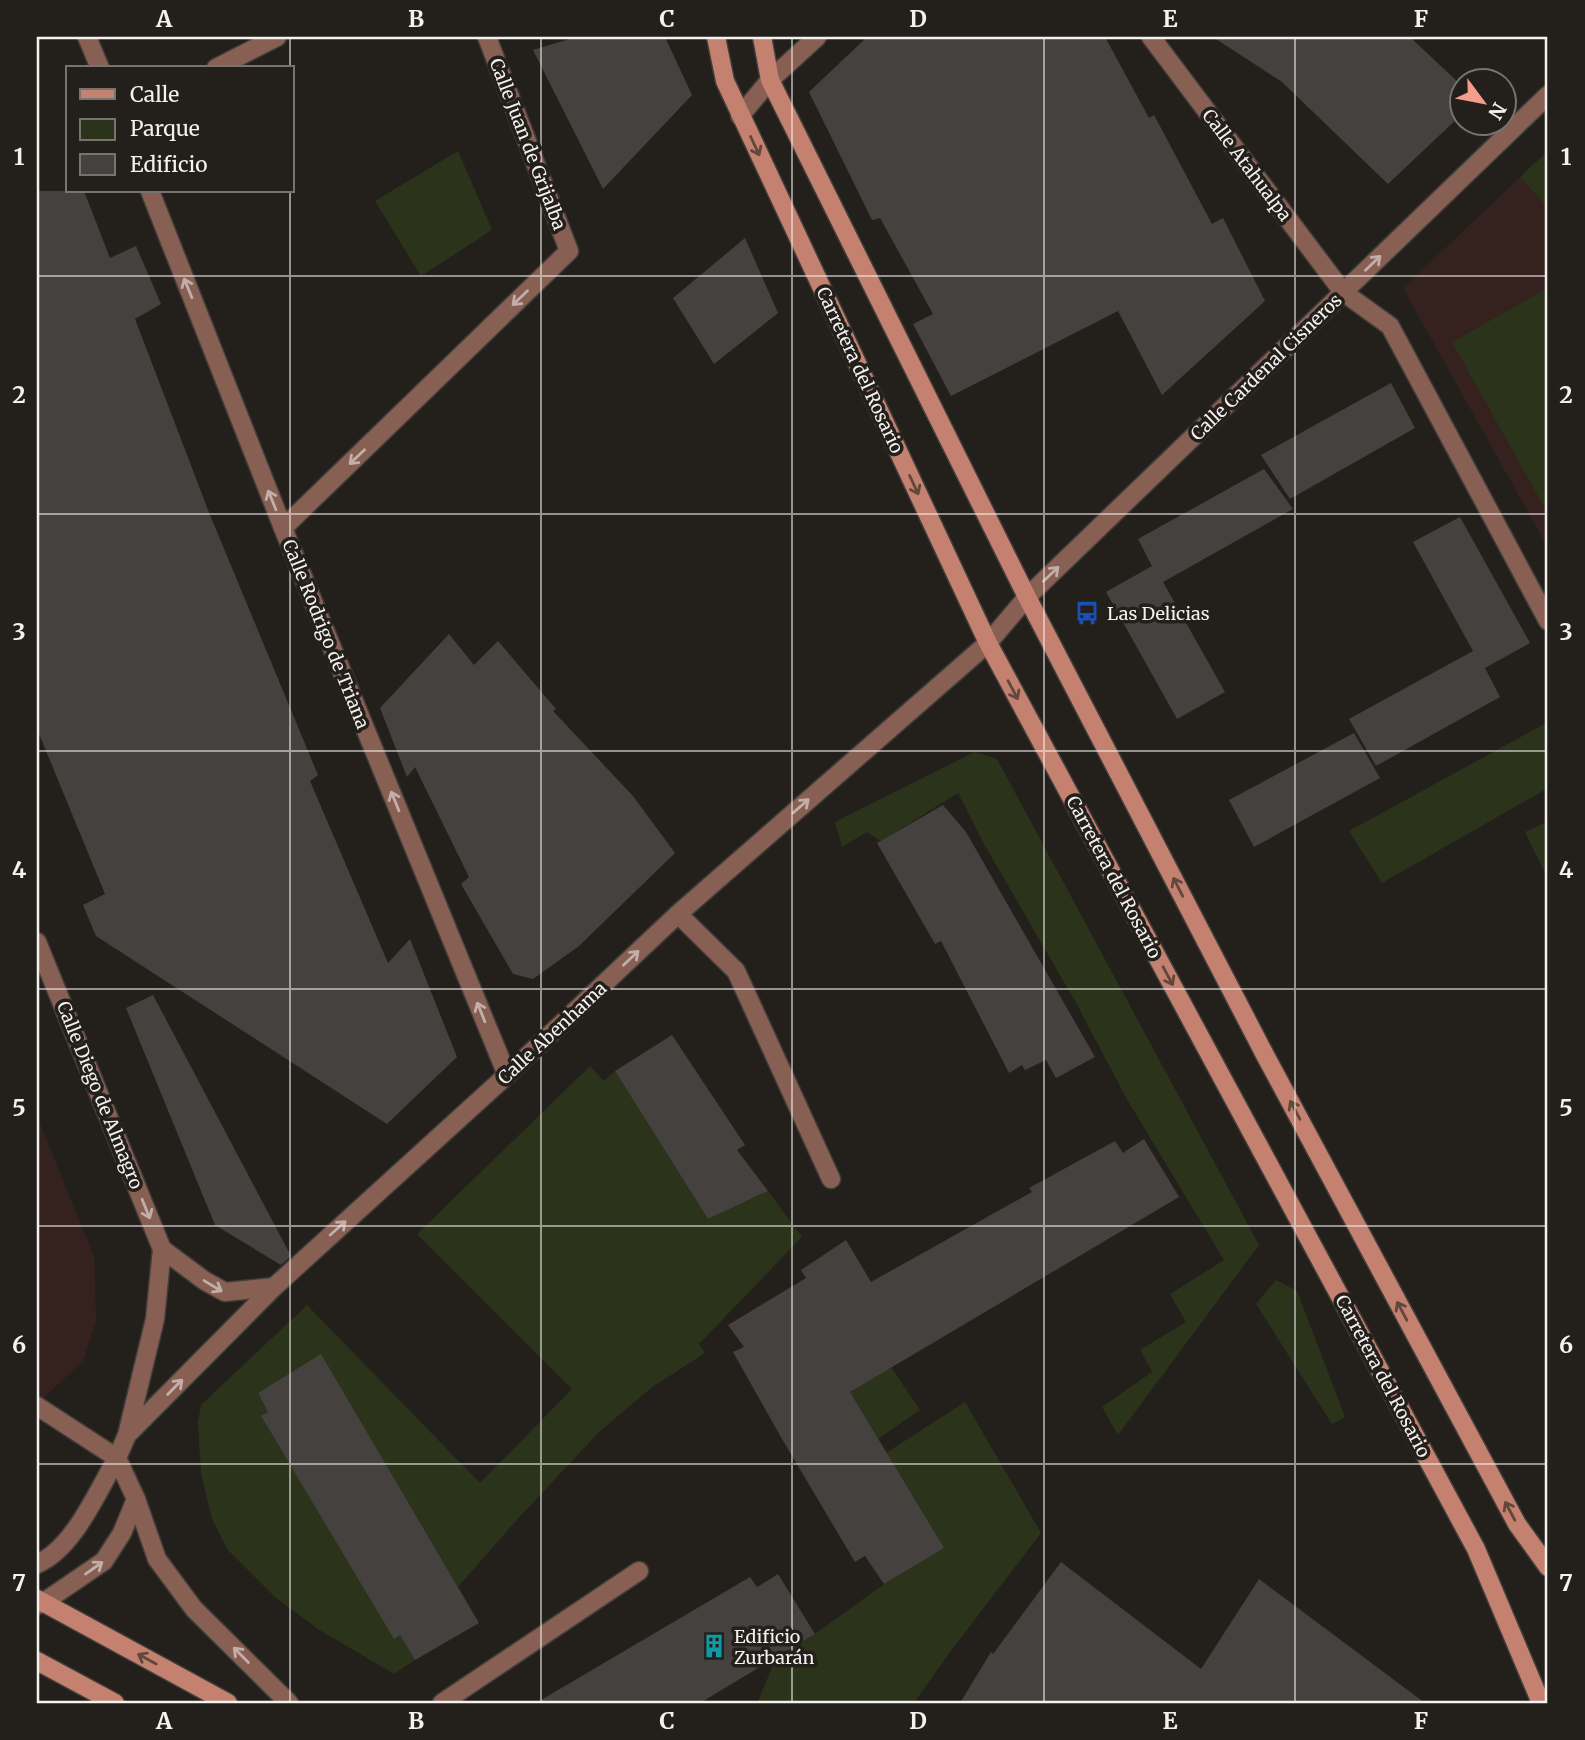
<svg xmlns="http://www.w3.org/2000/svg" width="1585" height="1740" font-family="Merriweather,serif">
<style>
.industrial{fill:#35221e}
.green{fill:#2b331a}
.building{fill:#45413e}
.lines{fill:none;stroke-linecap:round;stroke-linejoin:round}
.service-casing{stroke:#403d3a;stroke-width:21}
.pedestrian-casing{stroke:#403d3a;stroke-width:21}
.minor-casing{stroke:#403d3a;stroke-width:21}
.secondary-casing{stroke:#403d3a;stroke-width:21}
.service{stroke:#885f53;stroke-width:18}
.pedestrian{stroke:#885f53;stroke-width:18}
.minor{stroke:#885f53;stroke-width:18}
.secondary{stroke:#c4816f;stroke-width:18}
.oneway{stroke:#63473d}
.oneway2{stroke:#c3afa9}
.grid{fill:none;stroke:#f4f1ef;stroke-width:2;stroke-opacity:0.55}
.labels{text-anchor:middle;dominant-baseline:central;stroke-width:7;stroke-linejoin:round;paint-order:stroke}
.street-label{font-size:18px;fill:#f4f1ef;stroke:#23201c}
.poi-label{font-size:18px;fill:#f4f1ef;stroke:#23201c;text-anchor:start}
.neatline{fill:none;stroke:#f4f1ef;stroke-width:2.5}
.grid-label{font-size:23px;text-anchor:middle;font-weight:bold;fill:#f4f1ef}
</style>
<rect width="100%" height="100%" fill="#23201c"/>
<g class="industrial">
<polygon points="1548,151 1548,548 1403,288"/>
<polygon points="37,1116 94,1257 96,1321 83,1361 37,1404"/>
</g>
<g class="green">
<polygon points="458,151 492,230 421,276 375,201"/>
<polygon points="1548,151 1548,208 1520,177"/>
<polygon points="1548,288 1548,514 1452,342"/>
<polygon points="1548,722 1548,744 1545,746 1548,752 1548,788 1382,883 1349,831"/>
<polygon points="975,752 997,759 1259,1245 1118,1435 1102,1407 1152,1372 1140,1350 1186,1322 1170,1294 1224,1260 1128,1101 1075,1001 984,844 958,793 881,841 867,832 842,847 835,822"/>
<polygon points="1548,821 1548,879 1525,832"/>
<polygon points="590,1066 604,1081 615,1071 708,1219 768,1191 802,1237 699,1344 705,1353 651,1388 599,1432 513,1524 458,1587 321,1355 258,1393 268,1412 262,1417 283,1454 291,1449 415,1660 394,1674 318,1629 276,1598 227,1549 212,1519 201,1474 198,1422 201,1405 307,1305 480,1483 572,1389 417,1234"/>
<polygon points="1276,1280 1297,1291 1345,1417 1332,1424 1256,1304"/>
<polygon points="840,1292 920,1410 878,1439 804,1316"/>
<polygon points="965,1402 1041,1533 947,1656 914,1703 757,1703 776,1658 815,1634 884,1584 943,1548 886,1453"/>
</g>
<g class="building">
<polygon points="576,37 665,37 692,95 603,189 533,50"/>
<polygon points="867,37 1105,37 1149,118 1154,115 1212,224 1223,218 1265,301 1162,395 1118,311 951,396 913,324 933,314 880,218 872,220 809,92"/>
<polygon points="1213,37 1410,37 1462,86 1462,114 1388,184 1282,82"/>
<polygon points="37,191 84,191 110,258 136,246 161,304 135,319 210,515 318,775 310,781 388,963 410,939 457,1057 387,1124 96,936 83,905 105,894 37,729"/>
<polygon points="745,238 778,313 714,364 673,298"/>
<polygon points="1391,383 1415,428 1290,499 1261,455"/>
<polygon points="1264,469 1293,509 1163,582 1225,692 1177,719 1106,592 1152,566 1138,539"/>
<polygon points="1460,517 1530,643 1485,668 1500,697 1376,766 1349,719 1473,651 1413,542"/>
<polygon points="449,634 474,665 498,641 556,709 553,711 633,796 675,853 579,946 533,979 513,974 461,884 469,877 415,767 407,777 380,708"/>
<polygon points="1354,733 1380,778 1254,847 1229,800"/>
<polygon points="943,805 966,832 1095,1057 1056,1078 1046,1060 1025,1070 1022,1065 1009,1073 941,941 935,944 877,843"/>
<polygon points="153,995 291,1256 281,1265 215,1225 126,1008"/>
<polygon points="672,1035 745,1145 737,1150 768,1191 708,1219 615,1071"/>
<polygon points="1144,1139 1179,1197 850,1392 944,1548 884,1584 865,1556 855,1562 782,1439 733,1352 744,1347 728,1325 806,1278 801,1270 846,1240 871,1282 1032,1192 1029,1188 1115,1141 1123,1153"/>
<polygon points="321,1354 479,1623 415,1660 400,1635 394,1639 261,1416 268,1412 258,1393"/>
<polygon points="1061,1562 1201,1669 1259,1579 1425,1703 960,1703 991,1652 993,1654"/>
<polygon points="778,1574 815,1634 700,1703 536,1703 750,1577 757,1587"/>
</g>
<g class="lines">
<g class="service-casing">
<g id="service">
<polyline points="678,914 736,971 831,1179"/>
<polyline points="37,1406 117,1458"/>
<polyline points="442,1703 639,1571"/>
</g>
</g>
<g class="pedestrian-casing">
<polyline id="pedestrian" points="1151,37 1343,292 1390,326 1548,621"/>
</g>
<g class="minor-casing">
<g id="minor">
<polyline points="87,37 100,68"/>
<polyline points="216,68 277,37"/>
<polyline points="740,116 770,80 817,37"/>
<polyline points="150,191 283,528 507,1075"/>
<polyline points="283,528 569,251 487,37"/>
<polyline points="37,942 162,1249 155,1319 127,1435 117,1458 136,1499 122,1533 104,1561 44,1602 37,1605"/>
<polyline points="162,1249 205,1281 225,1292 274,1287"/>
<polyline points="127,1435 274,1287 507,1075 678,914 988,643 1027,597 1548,95"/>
<polyline points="136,1499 157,1559 194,1609 289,1703"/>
<path d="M37,1564c37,-16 60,-72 80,-106"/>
</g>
</g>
<g class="secondary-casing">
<g id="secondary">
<polyline points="716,37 725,81 988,643 1476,1549 1541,1703"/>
<polyline points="762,37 770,80 1027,597 1265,1055 1517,1524 1548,1567"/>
<polyline points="37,1599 228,1703"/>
<polyline points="37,1661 115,1703"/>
</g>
</g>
<use href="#service" class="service"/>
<use href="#pedestrian" class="pedestrian"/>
<use href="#minor" class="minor"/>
<use href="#secondary" class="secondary"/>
</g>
<defs><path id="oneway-shaft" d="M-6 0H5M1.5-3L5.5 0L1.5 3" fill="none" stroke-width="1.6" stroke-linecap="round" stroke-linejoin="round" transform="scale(1.75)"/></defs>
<g class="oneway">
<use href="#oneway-shaft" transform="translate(755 146) rotate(65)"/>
<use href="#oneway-shaft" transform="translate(914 485) rotate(65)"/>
<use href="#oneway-shaft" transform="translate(1013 690) rotate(62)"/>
<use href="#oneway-shaft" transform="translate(1178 887) rotate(-117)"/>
<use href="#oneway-shaft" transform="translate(1168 976) rotate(62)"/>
<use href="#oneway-shaft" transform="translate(1295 1110) rotate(-118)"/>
<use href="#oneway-shaft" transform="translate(1402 1311) rotate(-118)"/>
<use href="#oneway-shaft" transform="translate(1510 1511) rotate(-118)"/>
<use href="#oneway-shaft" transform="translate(147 1659) rotate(-151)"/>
</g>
<g class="oneway2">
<use href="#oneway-shaft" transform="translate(1373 263) rotate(-44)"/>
<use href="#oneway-shaft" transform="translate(188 288) rotate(-112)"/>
<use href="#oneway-shaft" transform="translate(520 298) rotate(136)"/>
<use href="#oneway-shaft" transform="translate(357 457) rotate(136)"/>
<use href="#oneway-shaft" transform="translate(272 500) rotate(-112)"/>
<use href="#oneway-shaft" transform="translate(1051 574) rotate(-44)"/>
<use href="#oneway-shaft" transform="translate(395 801) rotate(-112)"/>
<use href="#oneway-shaft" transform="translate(801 806) rotate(-41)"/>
<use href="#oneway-shaft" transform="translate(631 958) rotate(-43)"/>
<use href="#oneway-shaft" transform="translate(481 1012) rotate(-112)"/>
<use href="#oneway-shaft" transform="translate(146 1209) rotate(68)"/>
<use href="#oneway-shaft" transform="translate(338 1228) rotate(-42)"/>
<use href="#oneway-shaft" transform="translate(213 1286) rotate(31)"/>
<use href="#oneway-shaft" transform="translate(175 1387) rotate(-45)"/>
<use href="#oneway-shaft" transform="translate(94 1568) rotate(-35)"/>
<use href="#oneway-shaft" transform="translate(241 1655) rotate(-135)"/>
</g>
<path class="grid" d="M290,37v31M541,37v1666M792,37v1666M1044,37v1666M1295,37v1666M290,191v1512M37,276h1511M37,514h1511M37,751h1511M37,989h1511M37,1226h1511M37,1464h1511"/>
<defs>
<g id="bus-bare" transform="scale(1.89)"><path d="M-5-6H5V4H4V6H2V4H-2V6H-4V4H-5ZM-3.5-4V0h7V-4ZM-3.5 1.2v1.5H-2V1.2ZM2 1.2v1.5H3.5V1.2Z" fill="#1a4fb4" stroke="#23201c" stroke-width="2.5" paint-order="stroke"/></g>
<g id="building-bare" transform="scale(1.89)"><path d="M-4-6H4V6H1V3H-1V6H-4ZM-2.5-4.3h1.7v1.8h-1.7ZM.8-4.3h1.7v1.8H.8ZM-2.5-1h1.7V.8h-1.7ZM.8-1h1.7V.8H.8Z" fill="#0f9aa8" stroke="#23201c" stroke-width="2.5" paint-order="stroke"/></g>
</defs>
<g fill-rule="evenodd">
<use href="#bus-bare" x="1087" y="613"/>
<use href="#building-bare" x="714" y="1646"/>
</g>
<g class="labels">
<g class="street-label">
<text transform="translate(528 144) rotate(69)">Calle Juan de Grijalba</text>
<text transform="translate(1247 165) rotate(53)">Calle Atahualpa</text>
<text transform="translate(1266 367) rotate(-44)">Calle Cardenal Cisneros</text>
<text transform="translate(860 370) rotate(65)">Carretera del Rosario</text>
<text transform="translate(326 634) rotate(68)">Calle Rodrigo de Triana</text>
<text transform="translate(1114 877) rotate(62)">Carretera del Rosario</text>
<text transform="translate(552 1033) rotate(-43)">Calle Abenhama</text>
<text transform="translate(100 1095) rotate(68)">Calle Diego de Almagro</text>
<text transform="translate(1383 1376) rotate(62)">Carretera del Rosario</text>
</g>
<g class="poi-label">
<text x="1107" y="613">Las Delicias</text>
<text x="734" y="1636">Edificio<tspan x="734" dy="21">Zurbarán</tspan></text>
</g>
</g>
<rect width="1585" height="1740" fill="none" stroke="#23201c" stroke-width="77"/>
<rect x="66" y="66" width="228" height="126" fill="#23201c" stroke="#777470" stroke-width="2"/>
<rect x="80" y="89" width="35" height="10" fill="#c4816f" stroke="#777470" stroke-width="2"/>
<text x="130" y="102" font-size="21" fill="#f4f1ef">Calle</text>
<rect x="80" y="119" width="35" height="21" fill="#2b331a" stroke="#777470" stroke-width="2"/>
<text x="130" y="136" font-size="21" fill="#f4f1ef">Parque</text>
<rect x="80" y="154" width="35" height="21" fill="#45413e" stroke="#777470" stroke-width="2"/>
<text x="130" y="172" font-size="21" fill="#f4f1ef">Edificio</text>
<g transform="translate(1483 102) rotate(122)"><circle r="33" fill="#23201c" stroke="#777470" stroke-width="2"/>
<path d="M0-5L12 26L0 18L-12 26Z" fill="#f49d8c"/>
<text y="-10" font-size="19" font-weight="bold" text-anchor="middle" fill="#f4f1ef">N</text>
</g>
<rect x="38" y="38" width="1508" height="1664" class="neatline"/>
<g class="grid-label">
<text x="164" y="27">A</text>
<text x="416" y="27">B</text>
<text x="667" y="27">C</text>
<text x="918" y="27">D</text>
<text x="1170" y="27">E</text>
<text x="1421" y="27">F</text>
<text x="19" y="165">1</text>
<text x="1566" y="165">1</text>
<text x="19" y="403">2</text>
<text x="1566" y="403">2</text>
<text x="19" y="640">3</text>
<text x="1566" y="640">3</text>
<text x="19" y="878">4</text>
<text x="1566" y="878">4</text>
<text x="19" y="1116">5</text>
<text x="1566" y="1116">5</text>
<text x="19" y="1353">6</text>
<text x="1566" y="1353">6</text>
<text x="19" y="1591">7</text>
<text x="1566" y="1591">7</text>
<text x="164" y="1729">A</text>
<text x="416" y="1729">B</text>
<text x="667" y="1729">C</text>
<text x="918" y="1729">D</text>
<text x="1170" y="1729">E</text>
<text x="1421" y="1729">F</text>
</g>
</svg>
